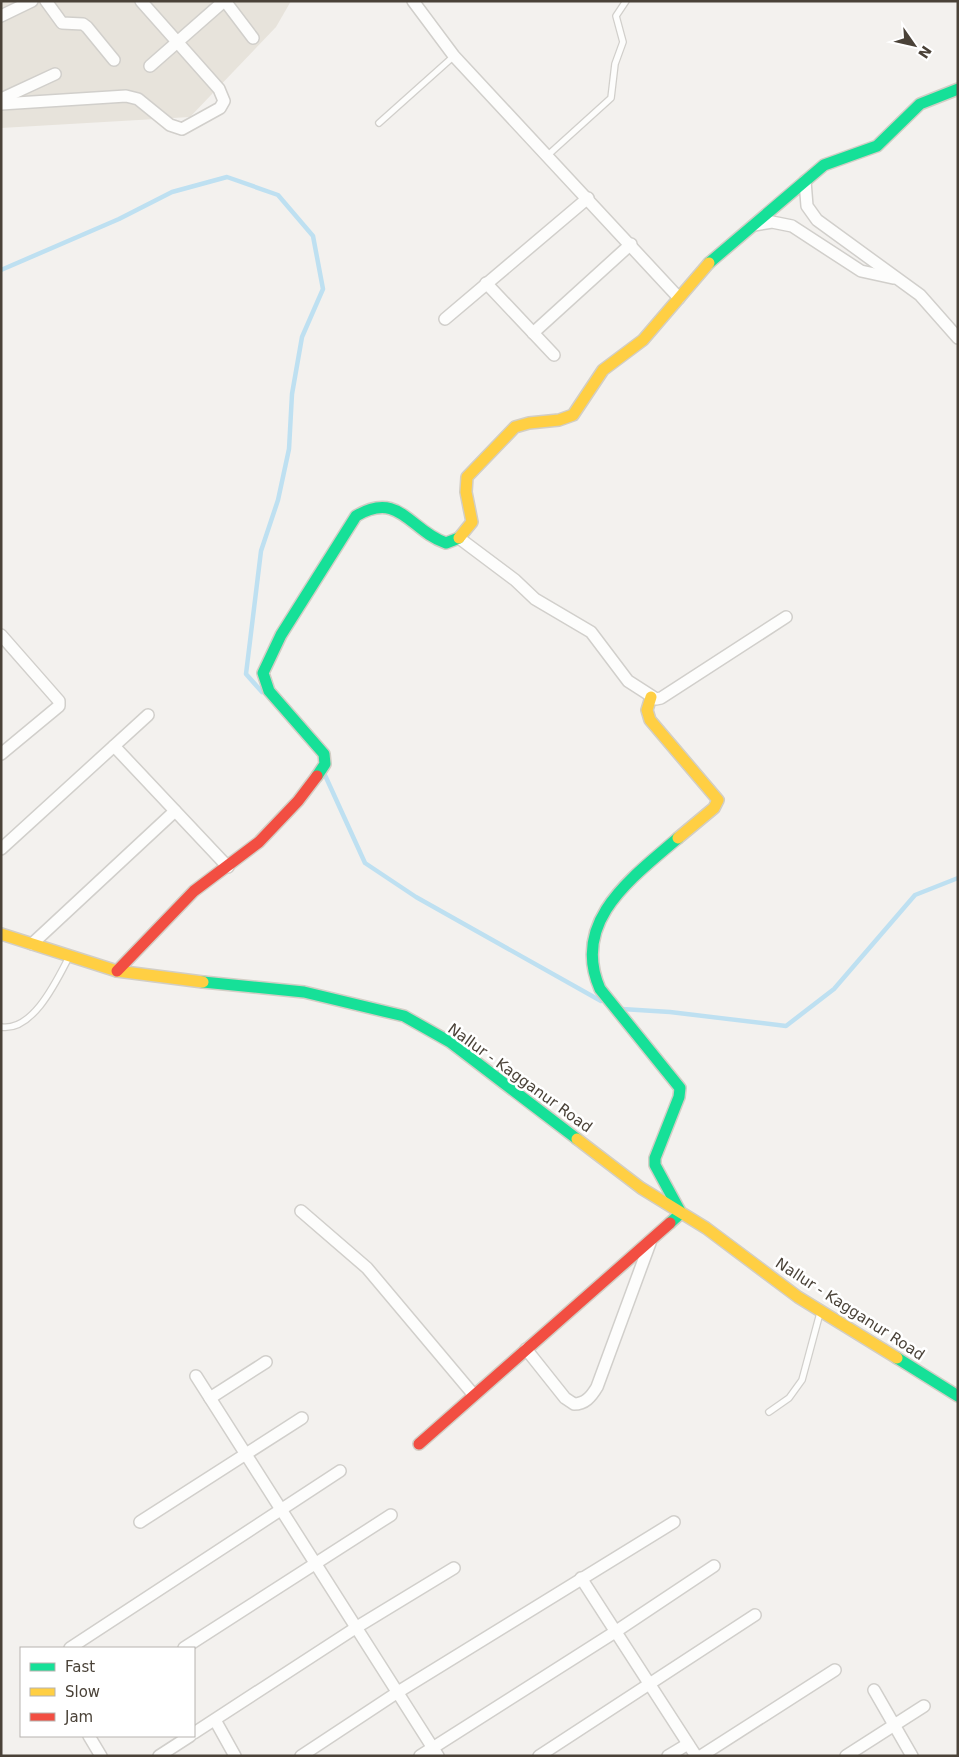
<svg xmlns="http://www.w3.org/2000/svg" width="959" height="1757" font-family="'DejaVu Sans',sans-serif">
<style>
.residential{fill:#e7e3db}
.lines{fill:none;stroke-linecap:round;stroke-linejoin:round}
.stream{stroke:#bee0f1;stroke-width:4.5}
.lane-casing{stroke:#d1cfcb;stroke-width:8}
.street-casing{stroke:#d1cfcb;stroke-width:14}
.fast-casing{stroke:#d2cec5;stroke-width:14}
.slow-casing{stroke:#d2cec5;stroke-width:14}
.jam-casing{stroke:#d2cec5;stroke-width:14}
.lane{stroke:#fdfdfc;stroke-width:5.5}
.street{stroke:#fdfdfc;stroke-width:11}
.fast{stroke:#16e098;stroke-width:11}
.slow{stroke:#ffcf43;stroke-width:11}
.jam{stroke:#f24e42;stroke-width:11}
.labels{text-anchor:middle;dominant-baseline:central;stroke-width:5;stroke-linejoin:round;paint-order:stroke}
.street-label{font-size:15px;fill:#4a4238;stroke:#fff}
</style>
<rect width="100%" height="100%" fill="#f3f1ee"/>
<polygon class="residential" points="1,1 291,1 276,27 190,117 1,128"/>
<g class="lines">
<g class="stream">
<polyline points="1,270 119,219 172,192 227,177 278,195 313,236 323,289 302,337 292,394 289,449 278,500 261,551 246,674 262,692"/>
<polyline points="324,773 365,863 416,897 601,1001"/>
<polyline points="622,1009 670,1012 786,1026 834,989 915,895 958,878"/>
</g>
<g class="lane-casing">
<g id="lane">
<polyline points="379,123 454,56"/>
<polyline points="548,155 611,98 615,64 623,42 616,16 626,1"/>
<path d="M1,1027c32,5 56,-47 68,-70"/>
<polyline points="769,1412 789,1398 802,1380 820,1313"/>
</g>
</g>
<g class="street-casing">
<g id="street">
<polyline points="46,1 62,23 83,24 87,27 114,60"/>
<polyline points="225,1 253,38"/>
<polyline points="413,1 454,56 679,298"/>
<polyline points="1,16 32,1"/>
<polyline points="150,66 224,1"/>
<polyline points="1,99 55,74"/>
<polyline points="1,104 126,96 138,99 170,125 182,129 220,108 224,101 219,89 141,1"/>
<polyline points="805,181 807,206 817,220 920,295 958,338"/>
<polyline points="754,225 772,222 792,226 861,271 893,278"/>
<polyline points="486,283 554,355"/>
<polyline points="445,319 588,198"/>
<polyline points="533,333 631,244"/>
<polyline points="459,538 515,580 535,599 591,632 628,681 656,699 661,698 786,617"/>
<polyline points="1,635 59,701 59,706 1,754"/>
<polyline points="114,746 228,867"/>
<polyline points="1,849 148,715"/>
<polyline points="32,944 175,811"/>
<polyline points="301,1211 367,1268 473,1394"/>
<path d="M526,1349l39,49 9,6c11,0 17,-7 23,-17l53,-144"/>
<polyline points="196,1376 438,1756"/>
<polyline points="210,1398 266,1362"/>
<polyline points="140,1522 302,1418"/>
<polyline points="581,1578 696,1756"/>
<polyline points="70,1648 340,1471"/>
<polyline points="184,1648 391,1515"/>
<polyline points="874,1690 912,1756"/>
<polyline points="215,1720 235,1756"/>
<polyline points="194,1733 357,1627 454,1568"/>
<polyline points="89,1736 101,1756"/>
<polyline points="159,1756 190,1736"/>
<polyline points="301,1756 398,1692 674,1522"/>
<polyline points="420,1756 615,1632 714,1566"/>
<polyline points="539,1756 755,1615"/>
<polyline points="668,1756 688,1744"/>
<polyline points="701,1756 835,1670"/>
<polyline points="846,1756 924,1706"/>
</g>
</g>
<g class="fast-casing">
<g id="fast">
<polyline points="709,263 824,165 877,146 920,104 958,89"/>
<path d="M317,776l8,-12 -1,-10 -55,-63 -6,-18 18,-38 75,-119c44,-26 54,15 90,27l13,-5"/>
<polyline points="203,982 304,992 404,1016 450,1042 577,1139"/>
<path d="M670,1223l11,-10 -26,-48v-7l24,-61 1,-9 -80,-99c-30,-68 33,-112 78,-151"/>
<polyline points="897,1358 958,1396"/>
</g>
</g>
<g class="slow-casing">
<g id="slow">
<polyline points="459,538 472,522 466,492 467,477 515,427 529,423 559,420 573,415 603,370 643,340 709,263"/>
<polyline points="651,697 647,710 650,720 718,800 714,808 678,838"/>
<polyline points="1,934 117,971 203,982"/>
<polyline points="577,1139 641,1188 706,1228 798,1297 897,1358"/>
</g>
</g>
<g class="jam-casing">
<g id="jam">
<polyline points="117,971 194,891 259,842 298,801 317,776"/>
<polyline points="419,1444 670,1223"/>
</g>
</g>
<use href="#lane" class="lane"/>
<use href="#street" class="street"/>
<use href="#fast" class="fast"/>
<use href="#slow" class="slow"/>
<use href="#jam" class="jam"/>
</g>
<g class="labels">
<g class="street-label">
<text transform="translate(520 1078) rotate(36)">Nallur - Kagganur Road</text>
<text transform="translate(850 1309) rotate(33)">Nallur - Kagganur Road</text>
</g>
</g>
<rect width="959" height="1757" fill="none" stroke="#4a4238" stroke-width="5"/>
<rect x="20" y="1647" width="175" height="90" fill="#ffffff" stroke="#b7b3af"/>
<rect x="30" y="1663" width="25" height="8" fill="#16e098" stroke="#b7b3af"/>
<text x="65" y="1672" font-size="15" fill="#4a4238">Fast</text>
<rect x="30" y="1688" width="25" height="8" fill="#ffcf43" stroke="#b7b3af"/>
<text x="65" y="1697" font-size="15" fill="#4a4238">Slow</text>
<rect x="30" y="1713" width="25" height="8" fill="#f24e42" stroke="#b7b3af"/>
<text x="65" y="1722" font-size="15" fill="#4a4238">Jam</text>
<g transform="translate(914 45) rotate(124)" stroke="#ffffff" stroke-width="4" paint-order="stroke">
<path d="M0-4L9 19L0 12L-9 19Z" fill="#4a4238"/>
<text y="-8" font-size="14" font-weight="bold" text-anchor="middle" fill="#4a4238">N</text>
</g>
</svg>
